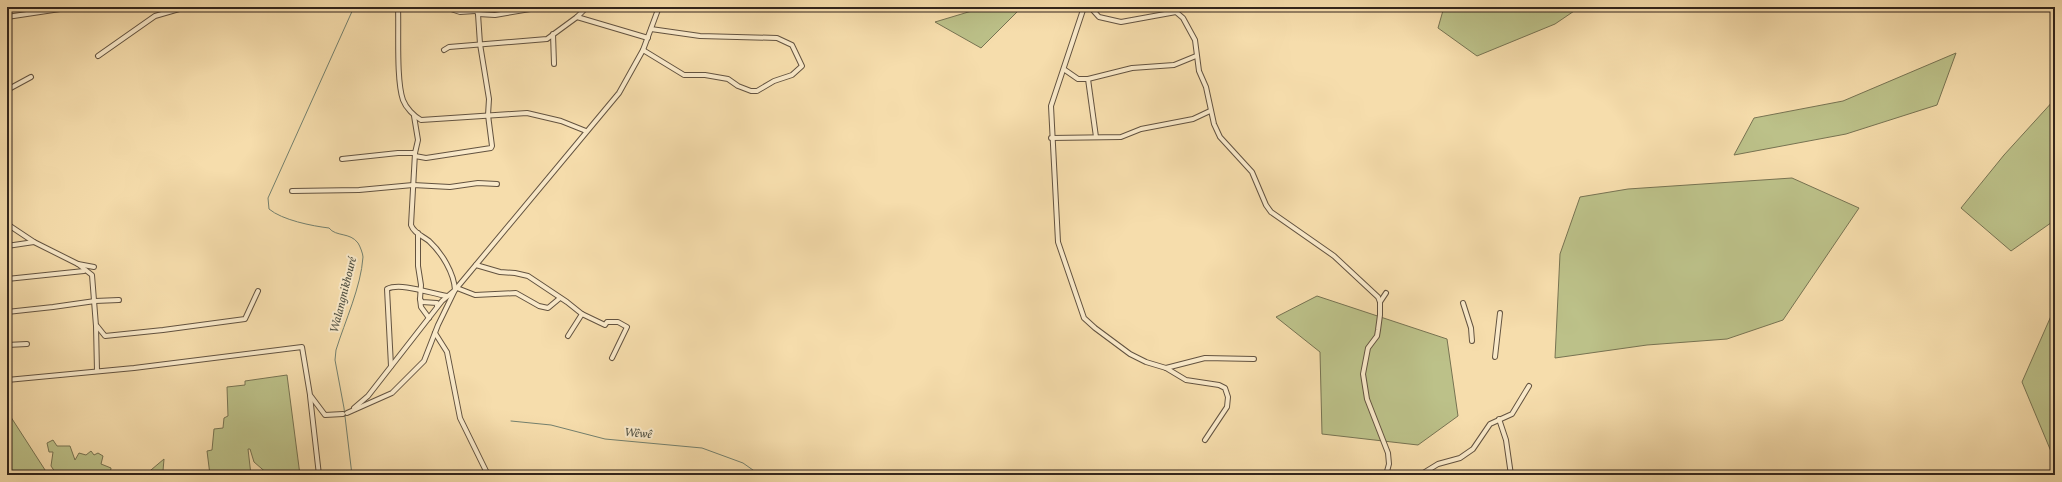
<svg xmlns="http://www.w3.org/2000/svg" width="2062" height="482" font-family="Vollkorn,serif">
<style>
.green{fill:#bcc189;stroke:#777352}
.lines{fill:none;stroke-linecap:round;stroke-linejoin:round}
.stream{stroke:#73806e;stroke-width:1}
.street-casing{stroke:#635340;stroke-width:6}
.street{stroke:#f9e9c9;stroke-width:4}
.labels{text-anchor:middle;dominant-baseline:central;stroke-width:4;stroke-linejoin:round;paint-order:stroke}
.water-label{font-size:12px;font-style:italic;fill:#525345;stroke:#f9e9c9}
</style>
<rect width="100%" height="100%" fill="#f6ddac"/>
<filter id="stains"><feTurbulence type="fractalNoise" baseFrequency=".005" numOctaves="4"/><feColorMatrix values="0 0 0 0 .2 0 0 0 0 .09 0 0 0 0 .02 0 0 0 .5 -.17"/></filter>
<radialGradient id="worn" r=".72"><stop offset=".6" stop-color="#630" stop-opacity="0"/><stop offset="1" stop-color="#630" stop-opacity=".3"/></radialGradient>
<g class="green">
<polygon points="985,7 1022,7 981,48 935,22"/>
<polygon points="1444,7 1580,7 1555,24 1477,56 1438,28"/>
<polygon points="1956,53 1937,105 1846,134 1734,155 1754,118 1843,101"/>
<polygon points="2055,99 2055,220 2011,251 1961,208 2004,155"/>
<polygon points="1792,178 1859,208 1783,320 1727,339 1647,345 1555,358 1560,254 1580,197 1628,189"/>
<polygon points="1317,296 1447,339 1458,416 1418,445 1322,434 1320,352 1276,317"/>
<polygon points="2055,307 2055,461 2022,382"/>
<polygon points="287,375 300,475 269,475 254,462 250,449 248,449 251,475 210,475 207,451 212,450 214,429 223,428 224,418 228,416 227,387 245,385 245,381"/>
<polygon points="7,411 47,473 47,475 7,475"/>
<polygon points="53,440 57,446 70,446 75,460 79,453 86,455 91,451 94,455 98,453 103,456 101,464 111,468 110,475 57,475 51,466 53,452 49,452 47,443"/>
<polygon points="164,459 163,471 166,475 145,475"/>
</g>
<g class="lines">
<g class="stream">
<polyline points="511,421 551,425 605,439 702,448 743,463 760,475"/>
<path d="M352,475l-8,-67 -9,-48 1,-10c9,-29 25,-63 27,-93 0,-3 -3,-11 -5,-14 -8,-11 -22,-6 -29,-15 -17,-2 -47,-8 -60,-19l-1,-11 86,-191"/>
</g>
<g class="street-casing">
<g id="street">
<path d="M398,7c1,23 -2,73 5,93 3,8 11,16 18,20l106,-7 34,8 25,10"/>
<polyline points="651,7 659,9"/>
<polyline points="1084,7 1051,106 1058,242 1084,318 1095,328 1130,354 1146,362 1166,368 1186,380 1219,385 1225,388 1228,397 1227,407 1205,440"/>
<polyline points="1090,7 1099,17 1121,22 1176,12 1183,18 1195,40 1199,71 1206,87 1214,124 1220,137 1252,172 1266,205 1271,212 1334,256 1378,297 1380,302 1380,315 1378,330 1377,336 1368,348 1363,374 1367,399 1388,453 1389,464 1386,475"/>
<polyline points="451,9 460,12 475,11"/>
<polyline points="478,14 495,15 542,7"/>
<polyline points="7,17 60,9"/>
<polyline points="577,17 648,38"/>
<polyline points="553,34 554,64"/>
<polyline points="444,50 449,47 547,39 577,17 587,7"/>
<polyline points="643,50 684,75 705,75 728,79 738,86 751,91 757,91 774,81 792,75 802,66 792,45 777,38 700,36 651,29"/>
<polyline points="98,56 155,16 186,7"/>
<polyline points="1065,70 1078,79 1088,79 1132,68 1174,65 1196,56"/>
<polyline points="1088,79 1096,137"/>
<polyline points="7,90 31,77"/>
<polyline points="1051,138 1121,137 1141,129 1193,119 1210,111"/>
<polyline points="415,156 426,158 491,148 492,146 488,115 489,99 480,44 478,14 475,7"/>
<polyline points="342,159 398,153 415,153"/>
<polyline points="292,191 359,190 413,185 450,187 478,183 497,184"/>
<polyline points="7,224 34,242 78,264 92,275 96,326 97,371"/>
<polyline points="418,233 418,266 421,285 420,299 421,307 429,318"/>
<polyline points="7,246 34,242"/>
<polyline points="78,264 94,267"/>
<polyline points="476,265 500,272 515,273 528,276 567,302 582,314 605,325 607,322 618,322 627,327 612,358"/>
<polyline points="7,279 84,271"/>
<polyline points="457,288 475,295 516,293 539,306 548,308 560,298"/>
<polyline points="420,299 422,302 437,303 437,306"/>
<polyline points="1380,302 1386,293"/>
<polyline points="1463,303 1471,328 1472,341"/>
<polyline points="7,312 53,307 95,301 119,300"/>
<polyline points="97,326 105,336 163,330 245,319 258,291"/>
<polyline points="435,333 447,352 460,418 488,475"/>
<polyline points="568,336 582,314"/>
<polyline points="7,345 27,344"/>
<polyline points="1495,357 1500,313"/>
<path d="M391,366l-4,-77c14,-7 45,5 60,7"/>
<polyline points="1166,368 1205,358 1254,359"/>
<polyline points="7,380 134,368 302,347 310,395 325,415 343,414"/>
<polyline points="310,396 319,475"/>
<path d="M354,408l14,-12 74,-95 13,-11c-1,-17 -13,-37 -26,-49 -8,-6 -15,-8 -18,-16l4,-72 3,-13 -4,-24"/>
<polyline points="347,413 392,393 424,361 438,325 455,290 619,93 643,50 659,7"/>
<polyline points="1499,419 1506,440 1511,475"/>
<polyline points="1420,475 1438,464 1460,458 1473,449 1490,424 1512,414 1529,386"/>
</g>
</g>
<use href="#street" class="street"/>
</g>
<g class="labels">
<g class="water-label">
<text transform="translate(344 295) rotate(-76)">Walangnikhouré</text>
<text transform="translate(638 434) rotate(5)">Wêwê</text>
</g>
</g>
<rect width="2062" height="482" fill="none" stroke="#f6ddac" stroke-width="24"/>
<rect x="8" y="8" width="2046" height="466" fill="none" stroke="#32251c" stroke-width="2"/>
<rect x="12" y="12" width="2038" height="458" fill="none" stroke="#32251c"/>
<rect width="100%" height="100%" filter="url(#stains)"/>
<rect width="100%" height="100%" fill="url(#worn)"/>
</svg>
